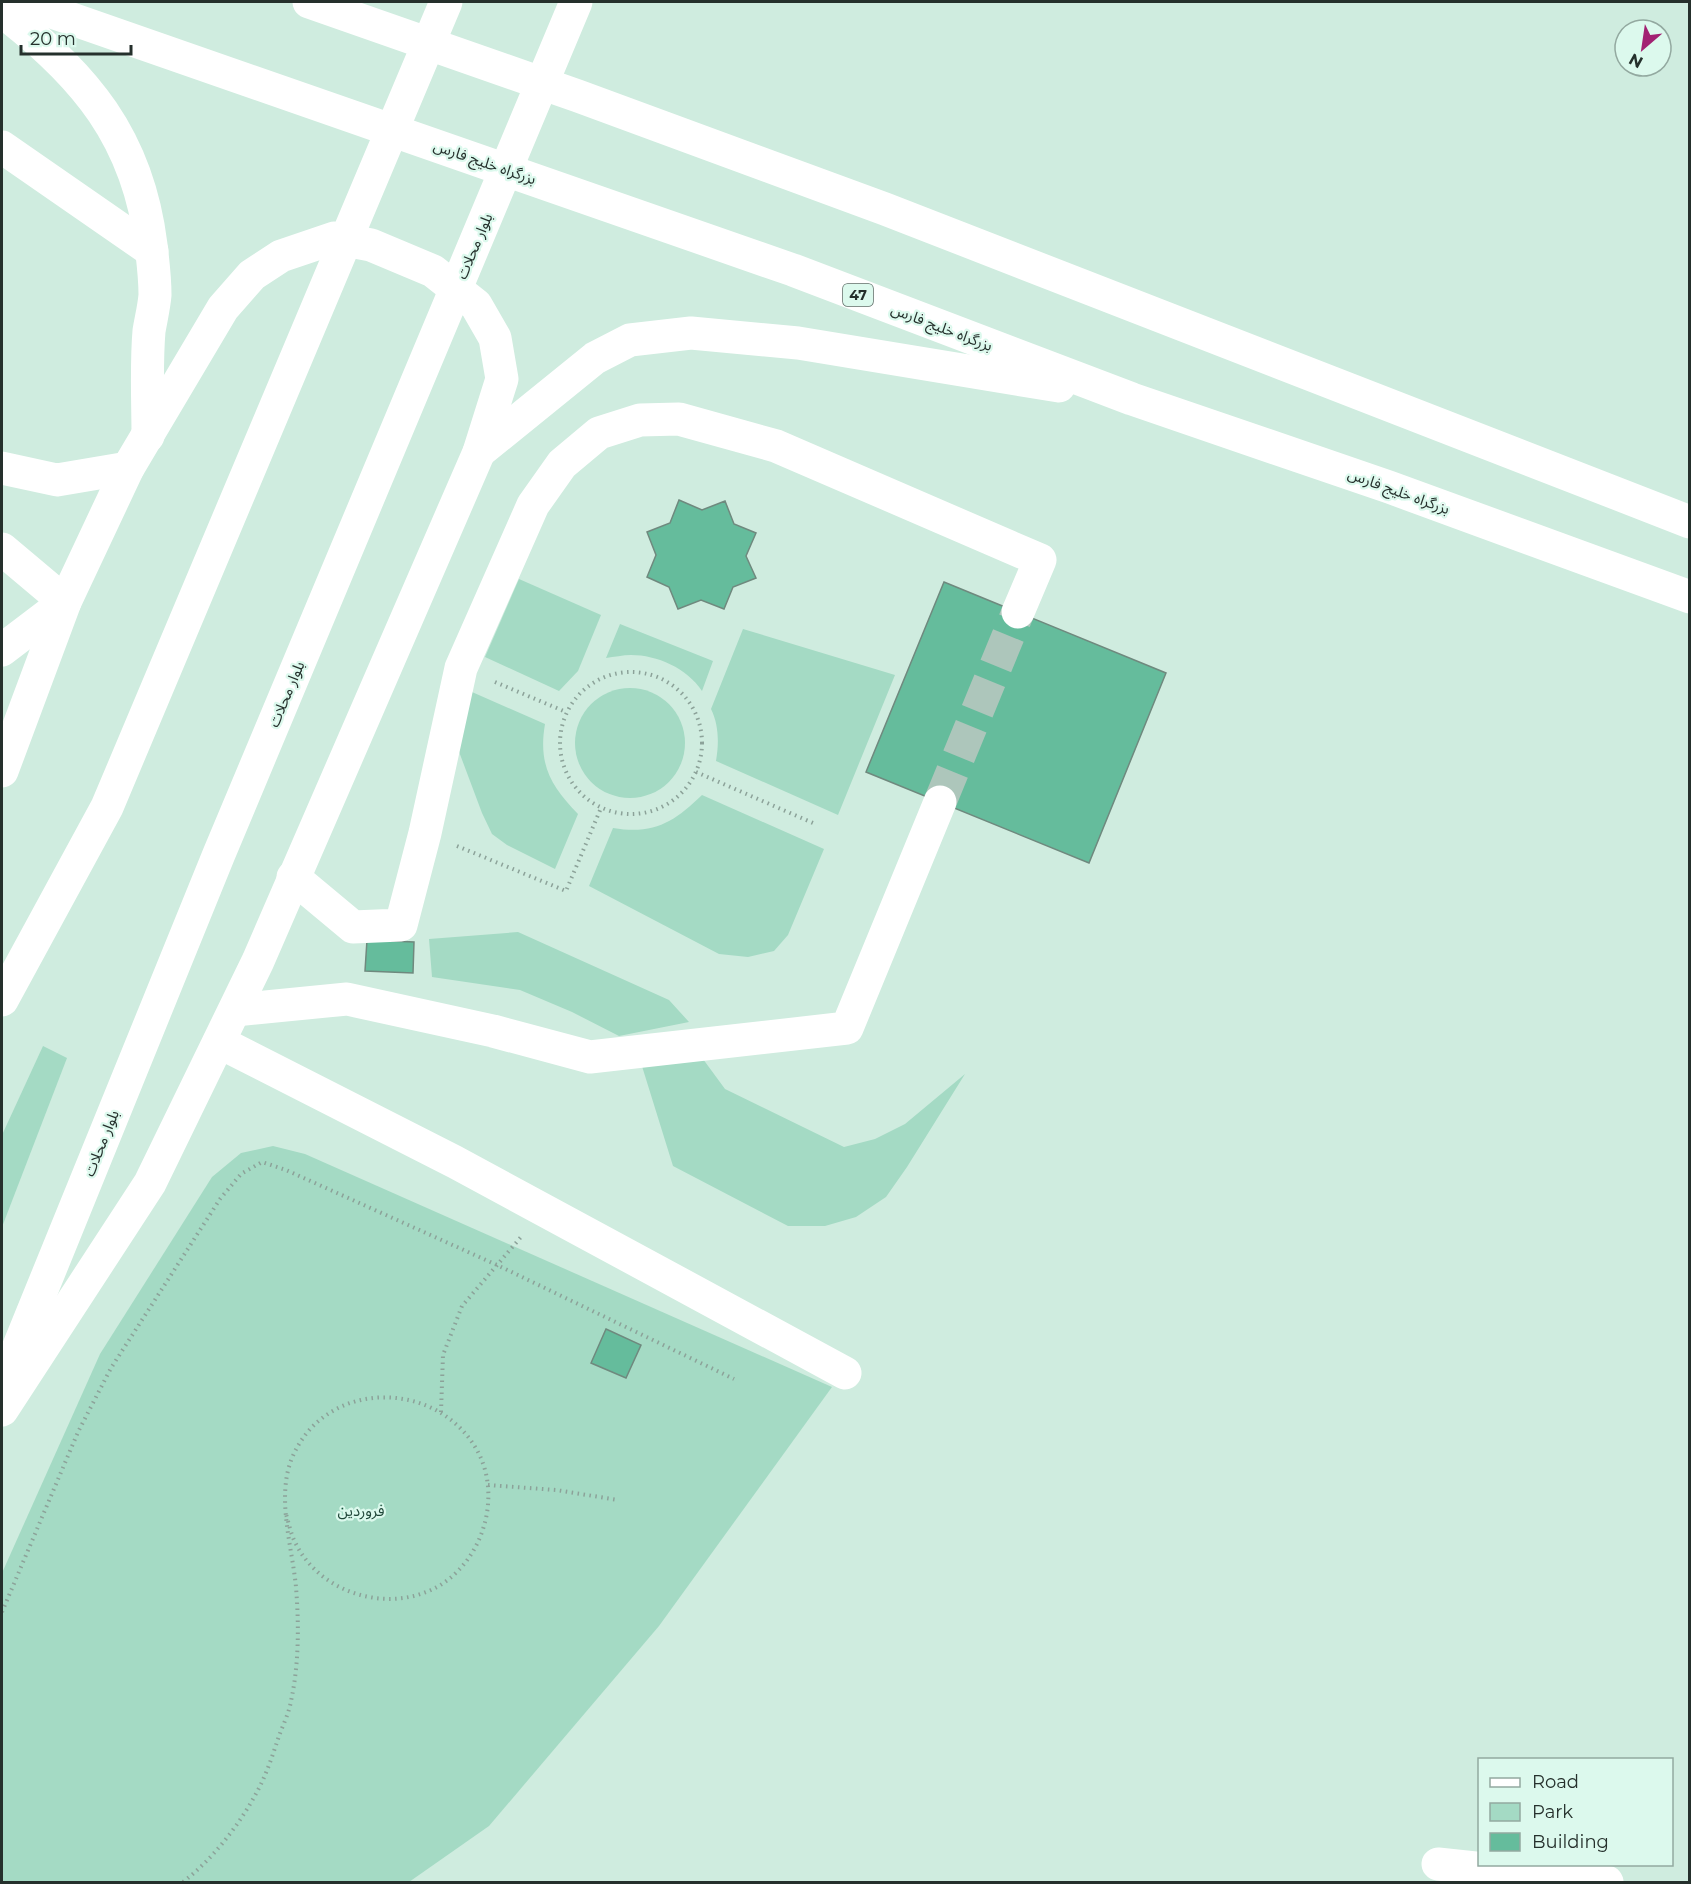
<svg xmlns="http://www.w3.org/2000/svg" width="1691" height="1884" font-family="Montserrat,'Noto Sans Arabic',sans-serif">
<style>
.green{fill:#a4dac4}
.building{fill:#65bc9c;stroke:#6f897e;stroke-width:1.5}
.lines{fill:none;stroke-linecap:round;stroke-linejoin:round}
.minor-tunnel{stroke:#adc6bb;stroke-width:33;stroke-dasharray:33 16;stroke-linecap:butt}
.path{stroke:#8ca299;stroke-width:4;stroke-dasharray:1.5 4.5;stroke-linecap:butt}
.minor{stroke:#fff;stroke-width:33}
.major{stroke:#fff;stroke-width:33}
.highway{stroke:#fff;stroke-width:33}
.labels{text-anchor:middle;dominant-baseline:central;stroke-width:4.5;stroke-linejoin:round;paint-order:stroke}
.shield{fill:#dcf9ed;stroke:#5c6c66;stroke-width:1.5}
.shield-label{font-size:14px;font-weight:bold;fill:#25302c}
.street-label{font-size:15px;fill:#25302c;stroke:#dcf9ed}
.park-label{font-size:15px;fill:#204739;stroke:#dcf9ed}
</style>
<rect width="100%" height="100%" fill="#cfecdf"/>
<g class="green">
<polygon points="519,579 601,615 578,671 559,691 485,657"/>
<path d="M620,624l93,37 -11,30c-15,-23 -45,-36 -71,-36 -8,0 -17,2 -25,3z"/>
<path d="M743,629l152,46 -57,140 -122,-54c3,-17 3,-36 -5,-52z"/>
<circle cx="630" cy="743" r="55"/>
<path d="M472,692l73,32c-7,41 6,62 33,90l-23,55 -48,-24 -15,-11 -10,-21 -24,-64z"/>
<path d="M702,795l122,54 -36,86 -14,16 -26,6 -29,-3 -130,-68 24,-58c41,7 61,-6 89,-33z"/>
<polygon points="518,932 669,1000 689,1022 619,1036 572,1012 520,990 432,977 429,939"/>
<polygon points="43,1046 67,1058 2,1227 2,1135"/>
<polygon points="703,1059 725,1089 844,1147 875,1139 905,1124 965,1074 907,1167 886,1197 856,1217 825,1226 788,1226 673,1166 641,1063"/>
<polygon points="273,1146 305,1154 832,1387 659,1626 489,1826 409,1882 2,1882 2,1573 100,1354 212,1177 241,1153"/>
</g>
<g class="building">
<polygon points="679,500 702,510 725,501 734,524 756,533 746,556 756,578 733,587 724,609 701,600 678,609 669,587 647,577 656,555 647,532 670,523"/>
<polygon points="944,582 1166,673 1089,863 866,772"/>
<polygon points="367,940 414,942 413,973 365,971"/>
<polygon points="606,1329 641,1345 626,1378 591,1363"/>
</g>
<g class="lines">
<polyline class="minor-tunnel" points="940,802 1018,612"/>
<g class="path">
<circle cx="631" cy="743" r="71"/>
<polyline points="495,682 566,712"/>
<polyline points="696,772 813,823"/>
<polyline points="457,846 566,891 601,808"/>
<polyline points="441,1412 443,1355 462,1306 521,1237"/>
<polyline points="488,1485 556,1490 618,1500"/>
<polyline points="2,1612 78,1432 111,1368 220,1199 241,1174 262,1162 286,1170 497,1265 734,1379"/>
<path d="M183,1882c30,-23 57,-58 75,-92 9,-17 15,-36 21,-54 4,-11 10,-23 12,-35 8,-37 8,-76 5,-114 -4,-41 -20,-90 -4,-129 34,-82 151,-79 188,-2 22,48 -1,112 -49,134 -48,22 -111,2 -135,-46 -5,-9 -7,-20 -10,-30"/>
</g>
<g class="minor">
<polyline points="2,147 152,251"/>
<polyline points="2,468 57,480 128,468"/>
<polyline points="2,549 65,602 2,650"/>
<polyline points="293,877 353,927 401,925 425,833 461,668 533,505 562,464 599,433 640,420 679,419 776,446 1040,560 1018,612"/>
<polyline points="235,1010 347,999 493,1031 590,1057 847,1028 940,802"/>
<polyline points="219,1042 455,1162 845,1373"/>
<polyline points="1438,1864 1607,1882"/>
</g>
<g class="major">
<polyline points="2,771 65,602 128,468 223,308 252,275 281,256 334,238 371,245 433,271 476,305 495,338 502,379 479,452 258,961 150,1183 2,1410"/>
<polyline points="2,1000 107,807 446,2"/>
<polyline points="8,1373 219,854 576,2"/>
</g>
<g class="highway">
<polyline points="23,2 793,270 1132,399 1389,487 1690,597"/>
<polyline points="309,2 578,96 885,209 1690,522"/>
<path d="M2,11c83,64 136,127 149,234 2,16 4,34 4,50 -1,12 -4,24 -6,36 -3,35 -1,71 -1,105"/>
<polyline points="479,452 595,358 630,340 691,333 798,343 1059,386"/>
</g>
</g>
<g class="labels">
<rect class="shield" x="843" y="284" width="30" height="22" rx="4.5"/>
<g class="shield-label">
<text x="858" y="295">47</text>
</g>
<g class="street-label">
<text transform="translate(485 162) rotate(19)">بزرگراه خلیج فارس</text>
<text transform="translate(474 246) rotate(-67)">بلوار محلات</text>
<text transform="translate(942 327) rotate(21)">بزرگراه خلیج فارس</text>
<text transform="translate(1399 491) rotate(20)">بزرگراه خلیج فارس</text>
<text transform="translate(286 694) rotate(-67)">بلوار محلات</text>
<text transform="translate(101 1143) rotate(-68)">بلوار محلات</text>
</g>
<g class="park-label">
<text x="361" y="1510">فروردین</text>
</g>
</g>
<rect width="1691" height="1884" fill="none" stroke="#25302c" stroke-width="6"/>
<rect x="1478" y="1758" width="195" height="108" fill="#dcf9ed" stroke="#93a9a0" stroke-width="1.5"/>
<rect x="1490" y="1778" width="30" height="9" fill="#ffffff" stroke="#93a9a0" stroke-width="1.5"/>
<text x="1532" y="1788" font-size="18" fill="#25302c">Road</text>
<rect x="1490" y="1803" width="30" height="18" fill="#a4dac4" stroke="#93a9a0" stroke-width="1.5"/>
<text x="1532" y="1818" font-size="18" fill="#25302c">Park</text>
<rect x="1490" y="1833" width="30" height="18" fill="#65bc9c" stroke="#93a9a0" stroke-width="1.5"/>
<text x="1532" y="1848" font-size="18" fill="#25302c">Building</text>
<g transform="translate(1643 48) rotate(209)"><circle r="28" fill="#dcf9ed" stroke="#93a9a0" stroke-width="1.5"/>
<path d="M0-4.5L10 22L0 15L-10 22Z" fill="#a22172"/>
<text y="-9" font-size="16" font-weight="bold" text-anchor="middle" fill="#25302c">N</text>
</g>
<path d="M21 45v9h110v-9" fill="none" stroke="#25302c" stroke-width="3"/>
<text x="30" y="45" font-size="18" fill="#25302c" stroke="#dcf9ed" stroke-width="4.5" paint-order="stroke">20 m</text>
</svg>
